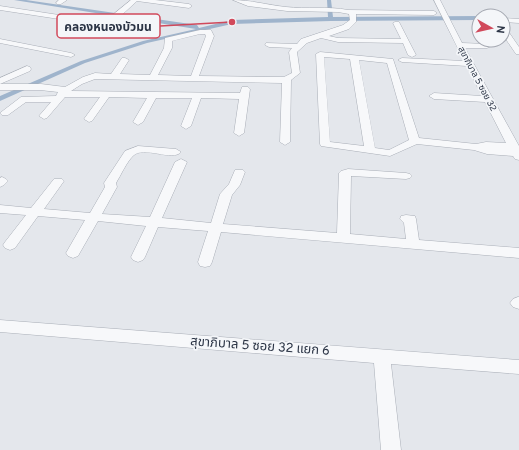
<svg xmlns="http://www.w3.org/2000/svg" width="519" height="450" font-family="Overpass,'Noto Sans Thai',sans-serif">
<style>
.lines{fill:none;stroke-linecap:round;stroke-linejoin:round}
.canal{fill:#9fb4cc;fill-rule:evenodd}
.minor-casing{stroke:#a9aeb7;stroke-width:1}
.minor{fill:#f7f8fa;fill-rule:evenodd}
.labels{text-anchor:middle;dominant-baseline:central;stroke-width:3.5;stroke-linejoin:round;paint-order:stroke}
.far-street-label{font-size:9px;fill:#2b3445;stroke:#f4f6f9}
.near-street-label{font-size:13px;fill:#2b3445;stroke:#f4f6f9}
.leader{fill:none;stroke:#d1495b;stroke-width:1.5}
.callout-dot{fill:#d1495b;stroke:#f4f6f9;stroke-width:1.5}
.callout{fill:#f4f6f9;stroke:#d1495b;stroke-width:1.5}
.callout-label{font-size:12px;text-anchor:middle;font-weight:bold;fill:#2b3445}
</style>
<rect width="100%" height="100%" fill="#e4e7ec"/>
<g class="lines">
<polygon class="canal" points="14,0 26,0 197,25 199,28 232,20 328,17 327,0 331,0 333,17 479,16 479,20 331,21 232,24 147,43 85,63 0,101 0,96 81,61 143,41 196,29"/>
<g class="minor-casing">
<g id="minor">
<polygon points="59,0 67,0 61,4 57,4 56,3"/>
<polygon points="131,0 155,0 189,4 192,6 189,8 137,1 113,23 155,30 156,32 152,34 104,26 104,22"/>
<path d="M233,0c17,0 35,5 53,7 20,2 42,-1 62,3l86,1 3,2 -3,2 -78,-1v8l-7,7 -20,7 9,2 63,1 -8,-16 2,-1h4l17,33 -4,2 -4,-2 -5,-12 -65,-1 -17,-4 -14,5 -10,9 3,21 -9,7 -1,62 -5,3 -5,-3 2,-59 -187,-4 -13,5 -11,7 169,2 2,-6h6l2,2 -6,44 -5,3 -5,-3 5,-34 -38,-1 -10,28 -5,3 -5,-3 11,-28h-36l-13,24 -5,3 -5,-3 14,-24 -38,-1 -17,24 -3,1 -5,-3 16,-22h-35l-18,21 -3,1 -5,-3 12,-14h-25l-18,13h-6l-2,-2 21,-16 35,-1 2,-4 -18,-2h-40v-6h41l24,3 18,-10 12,-4 16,1 11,-16h3l4,2 -9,14 30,1 14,-27 1,-10 35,-8h11l3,6 -15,40 85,1 8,-4 -3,-21 3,-4 -23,-1 -4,-2 1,-2 31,1 4,-5 42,-14 7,-5 -1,-6 -11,-2 -51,-1 -39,-5zM200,34h5l1,2 -15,40 -33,-1 14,-27v-7z"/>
<path d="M434,0h6l22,43 25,1 4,2 -4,2h-22l54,98v14l-4,-1 -2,-3 -26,-2 -13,-4 -57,-6 -27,12 -69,-10 -1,-2 -4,-90 4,-2 73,7 26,79 57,6 10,-2 20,1 -21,-41 -51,-3 -5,-3 5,-3 48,3 -15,-30 -65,-4 -4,-2 4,-2 62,3zM324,57l26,2 14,87 -34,-4zM359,60l28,3 22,77 -20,10 -14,-2z"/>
<polygon points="0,6 59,15 62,17 59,19 0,10"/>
<polygon points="503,18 519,19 519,23 503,22"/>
<polygon points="503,28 506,28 519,47 519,54 516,54 503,35"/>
<polygon points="0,39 71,53 75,55 71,57 0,43"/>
<polygon points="27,66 30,67 31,69 30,71 0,84 0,78"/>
<path d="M138,146l38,3 5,3c-8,10 -38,-7 -48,4 -7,7 -12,19 -17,27l1,4 -15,27 48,3 25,-55 6,-3 6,3 -25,56 49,5 9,-29 9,-10 6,-14h8l2,2 -5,13 -8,10 -9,29 114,9 2,-60 2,-2 7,-2 58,4 4,1 2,2 -2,2 -4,1 -55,-3 -1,58 56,5 -2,-16 -4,-4 1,-3 5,-1 9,1 1,3 3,21 100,8v10l-298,-26 -9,30 -2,4 -5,1 -5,-1 -2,-4 10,-31 -50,-4 -13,30 -2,3 -5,2 -5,-2 -2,-3 15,-31 -48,-5 -20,35 -5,2 -5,-2 -2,-3 19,-33 -47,-4 -23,32 -5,2 -5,-2 -2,-3 2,-3 21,-27 -26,-2v-8l31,3 23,-29h8l2,2 -20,28 46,4 15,-26 -1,-4 21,-32z"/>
<polygon points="2,177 6,179 8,181 4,185 0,187 0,178"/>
<polygon points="518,297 519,297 519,309 513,307 510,303 513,299"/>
<polygon points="0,320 519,360 519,374 391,364 401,450 381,450 374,363 0,332"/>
</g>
</g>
<use href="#minor" class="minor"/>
</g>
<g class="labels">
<g class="far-street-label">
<text transform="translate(477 79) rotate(62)">สุขาภิบาล 5 ซอย 32</text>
</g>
<g class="near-street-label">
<text transform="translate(260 347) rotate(4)">สุขาภิบาล 5 ซอย 32 แยก 6</text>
</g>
</g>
<path class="leader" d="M232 22L160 26"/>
<circle class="callout-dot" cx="232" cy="22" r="4"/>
<rect class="callout" x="57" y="14" width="103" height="24" rx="4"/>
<g class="callout-label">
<text x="108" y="31">คลองหนองบัวมน</text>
</g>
<g transform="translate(491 28) rotate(98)"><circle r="19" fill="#f4f6f9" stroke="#a4a8b1"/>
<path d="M0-3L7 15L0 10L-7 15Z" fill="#d1495b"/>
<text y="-6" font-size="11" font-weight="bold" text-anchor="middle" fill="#2b3445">N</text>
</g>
</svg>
